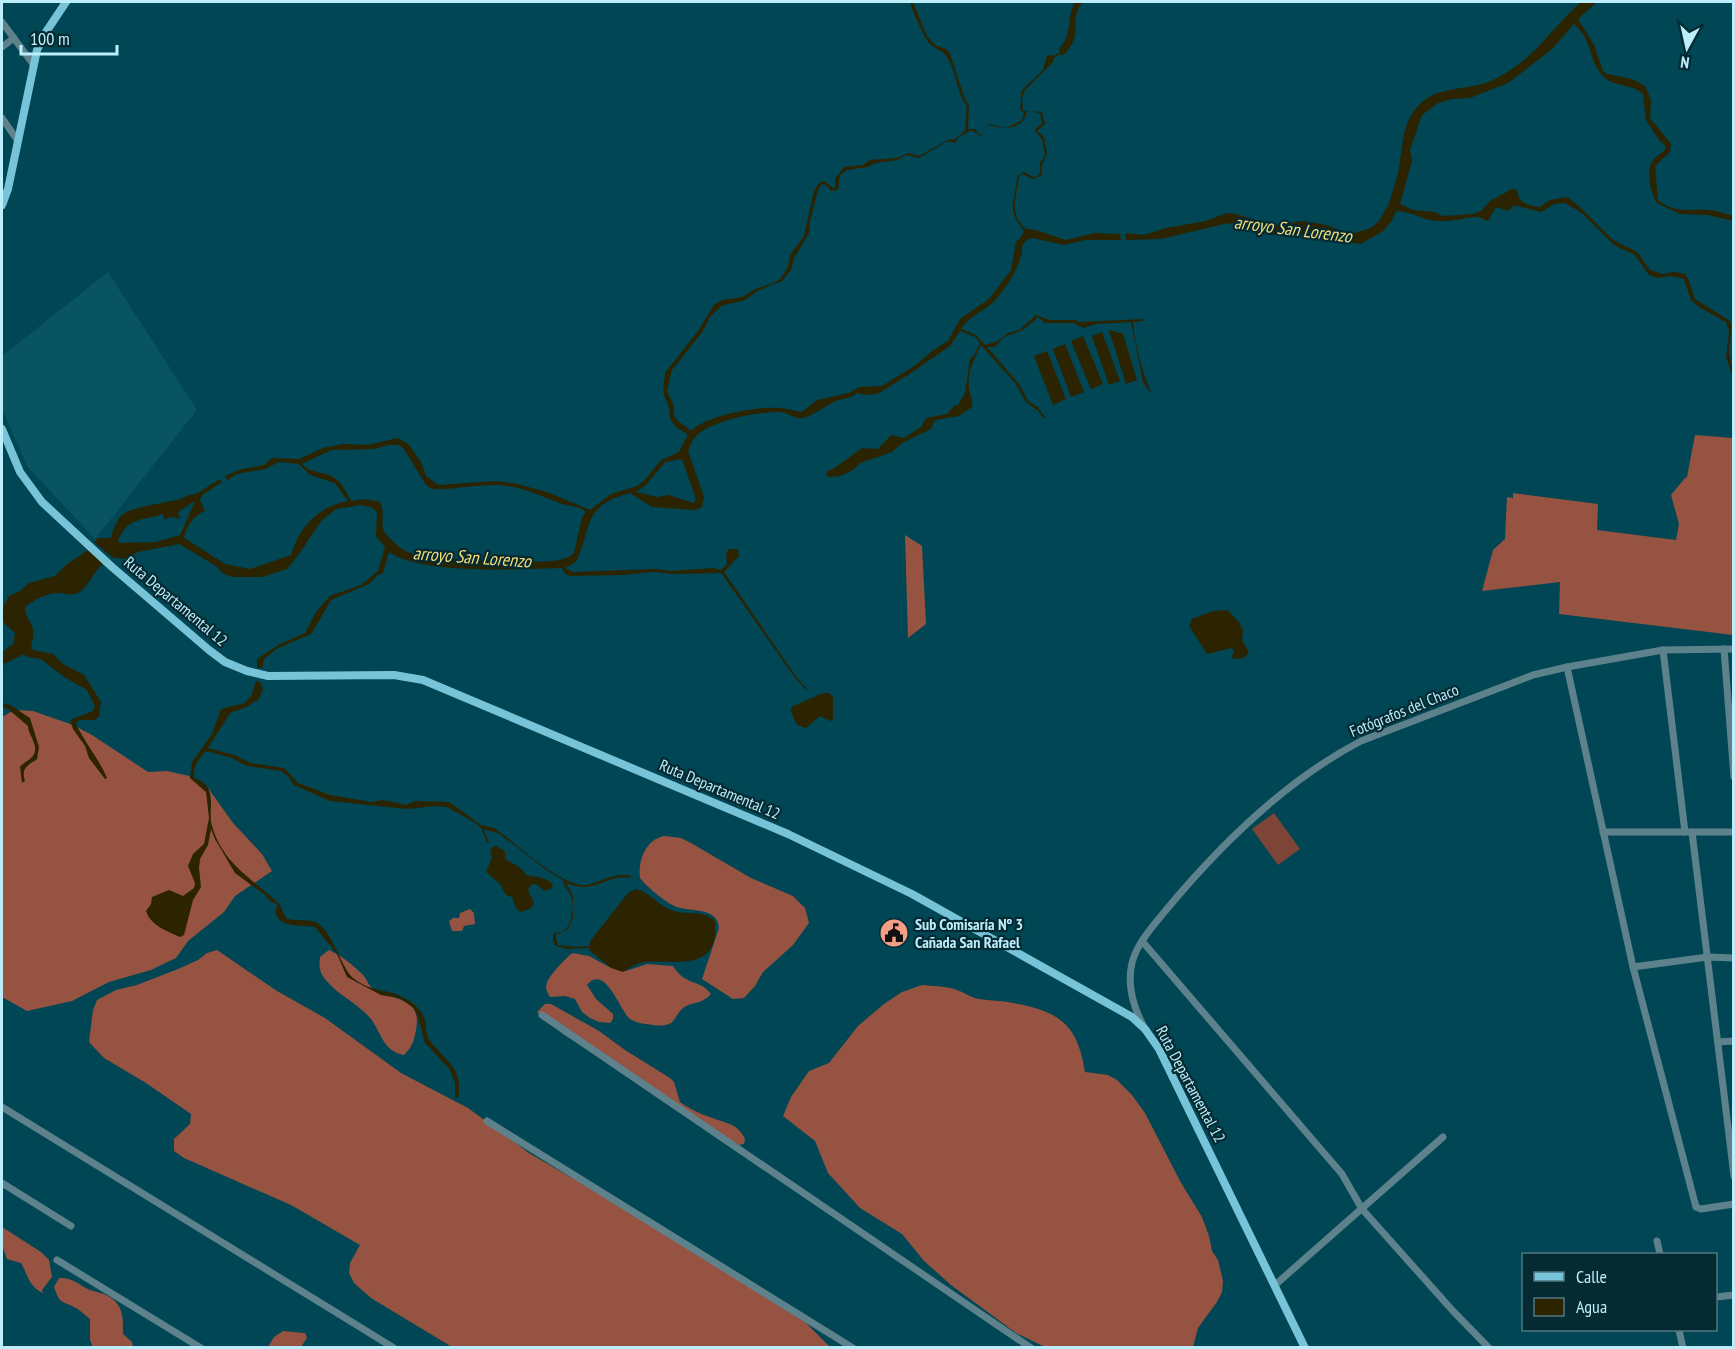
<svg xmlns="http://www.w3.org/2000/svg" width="1735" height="1349" font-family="'PT Sans Narrow',sans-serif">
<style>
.built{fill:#085463}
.green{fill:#7d4537}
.forest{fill:#975341}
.water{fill:#2c2300;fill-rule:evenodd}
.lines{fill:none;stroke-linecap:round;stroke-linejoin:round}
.stream{stroke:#2c2300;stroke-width:2}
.minor{stroke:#5e828c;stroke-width:7}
.major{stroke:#77c4d8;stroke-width:8}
.labels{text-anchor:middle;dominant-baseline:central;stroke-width:4.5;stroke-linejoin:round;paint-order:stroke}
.street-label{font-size:16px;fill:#bcedfa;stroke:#052a32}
.poi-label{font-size:16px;font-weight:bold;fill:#bcedfa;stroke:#052a32;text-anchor:start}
.water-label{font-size:18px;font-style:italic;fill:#f6dd77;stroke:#052a32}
</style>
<rect width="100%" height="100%" fill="#014654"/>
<polygon class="built" points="108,272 197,410 95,539 27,466 2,409 2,356"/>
<polygon class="green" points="1274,813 1300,849 1278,865 1252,829"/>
<g class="forest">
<polygon points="1695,435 1733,438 1733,635 1559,614 1560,582 1482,591 1493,550 1505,539 1507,497 1513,498 1513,493 1598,504 1597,530 1676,540 1679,524 1671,495 1685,478 1687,477"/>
<polygon points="905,535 922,546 926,624 908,638"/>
<polygon points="14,710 33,711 73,725 92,735 148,772 167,771 189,776 208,788 233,823 262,854 272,871 235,896 224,912 188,941 176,958 151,970 109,982 72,1001 27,1011 2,997 2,717"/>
<path d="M664,836l17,2 10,5 60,35 42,18 12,12 4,15 -16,22 -30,27 -8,14 -11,12 -11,1 -31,-20 17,-51c-1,-21 -28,-16 -42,-21 -10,-3 -31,-21 -37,-29 -2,-17 5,-38 24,-42z"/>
<polygon points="470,909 474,913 475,924 464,926 462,931 452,931 449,921 453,918 459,918 460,913"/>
<polygon points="217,950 277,991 325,1018 401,1073 468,1108 529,1153 572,1178 591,1185 806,1323 830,1347 452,1347 371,1298 354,1283 349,1273 350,1263 360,1245 291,1205 184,1158 174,1151 174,1139 190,1124 191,1114 146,1083 104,1058 89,1042 93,1010 97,1000 116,990 137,985 178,969 198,960 207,953"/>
<path d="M329,950c13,6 24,15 34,25 3,3 5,9 8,12 18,15 52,7 45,43 -2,11 -4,17 -12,25 -21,-4 -22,-21 -33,-36 -13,-16 -34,-24 -46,-40 -6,-7 -6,-14 -5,-22z"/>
<path d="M573,953l16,3 20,11 17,4 21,-7 26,2c13,21 26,12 38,28 -10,11 -21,8 -28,14 -5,4 -7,11 -12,15 -5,3 -13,3 -18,2 -8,-1 -17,-2 -23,-6 -10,-8 -25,-56 -43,-34l9,14 17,15v5l-3,4 -11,-1 -9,-4 -8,-6 -7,-13 -10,-3 -15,1c-3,-5 -5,-9 -3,-14 2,-7 20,-27 26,-30z"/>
<path d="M922,985c10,1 22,1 32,4 8,2 14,7 21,9 11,3 22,2 33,4 48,9 69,18 77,70l23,3 9,5 15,15 13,18 35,68 22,36 7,19 3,15 6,9 5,21 -1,11 -5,10 -19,26 -5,19h-148l-29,-14 -65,-48 -27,-24 -22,-27 -42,-26 -32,-35 -13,-32 -32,-25 8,-19 18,-26 20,-8 29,-37 26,-22 18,-12z"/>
<path d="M545,1004h6l48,27 26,19 45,28 4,4 6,20c8,6 20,12 30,15 14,6 28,6 35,22l-1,5 -5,1 -176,-111 -26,-22z"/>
<path d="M2,1227l39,25 8,8 3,17 -10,13 1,3c-14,-6 -15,-18 -22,-30l-14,-4 -5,-14z"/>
<path d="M59,1278c15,0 18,6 31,12 6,2 13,3 18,6 16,9 15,23 15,38l9,8 1,5h-40l-3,-7v-21c-5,-4 -10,-9 -16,-12 -14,-7 -14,-3 -20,-20z"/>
<polygon points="283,1331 305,1333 307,1338 301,1347 268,1347 274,1337"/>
</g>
<g class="water">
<path d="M910,2h3l14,34 8,9 11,4 4,5 15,45 4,7 -1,23h7l4,5h3l7,-10 17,4 16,-8 2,-6 -4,-6 2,-18 21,-20 4,-14 6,-1 1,2 -1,5 -28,28 -3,9 1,12 19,1 3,12 -8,7 7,6 3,17 -5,11 -1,11 -9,3 -9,-5 -4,2c-2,20 -11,38 7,53l10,1 30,10 28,-7 26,1 1,6h-36l-21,5 -32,-7 -7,3 -3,5c2,15 -19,49 -31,58 -11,9 -22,13 -30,25l15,6 9,10 13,-4 10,-8 11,-3 17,-15 13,5h27l3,2 65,-3 -1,2 -10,1c2,25 10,51 19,73l-9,-13 -12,-60 -35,2 -13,4 -9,-5h-29l-7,-6 -15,13 -19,7 -9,10h-8l32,37 9,17 11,7 -2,2 -11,-8 -10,-18 -35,-39c-7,14 -14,27 -12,43 1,7 4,12 3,19l-13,9 -24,4 -4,9 -29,14 -10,9 -32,11 -7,7 -13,6 -11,1 -3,-2 1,-4 6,-2 29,-21 16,1 13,-14 13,3 17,-11 5,-9 21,-4 7,-8 4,-1 7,-12 5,-34 4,-4 6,-12 -5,-6 -15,-6 -10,15 -42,29 -29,18 -12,2 -10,-2c-7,6 -13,5 -21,8 -11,5 -21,14 -33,17 -9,1 -14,-5 -22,-6 -22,-1 -69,9 -84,23 -5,5 -7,11 -9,16l16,46 -2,10 -7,3 -43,-3 -22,-14c-49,13 -37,34 -54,69l-11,6 8,4 82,-3 16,2 42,-3 8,2 6,-6 -1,-11 3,-4h9l1,7 -15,16 71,103 12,14 -1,1 -13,-15 -71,-101 -3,-1 -43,1 -24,-2 -30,3 -52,1 -5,-2 -3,-6c-41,1 -141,7 -173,-16l-6,21 -5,2 -9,9 -38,16 -20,34 -33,14 -14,11 -2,9h-5v-9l3,-2 20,-13 25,-11 11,-21 14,-16 31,-11 17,-14 7,-24 -9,-11 1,-24 -6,-5 -11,-2 -24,4 -15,12 -22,33 -12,15 -25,8h-29l-9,-3 -8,-8 -37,-22 -41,8 -14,7 -12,-2 -18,-15 4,-4h13c1,-6 6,-18 10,-22 8,-9 44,-13 56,-16 7,-2 12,-6 19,-6l24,-15 2,3 -20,13 -2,5 5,11c-12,5 -17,13 -21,26l2,2 39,25 25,5 41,-14c8,-27 27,-49 57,-54l-13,-18 -25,-8 -11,-11 -20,-2 -14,7 -28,5 -10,6 -2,-4 14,-6 25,-5 8,-7 27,1 24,-11 20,-4 24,1 31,-7 10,6 13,18 5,14 12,9 58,-4 17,2 34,9 43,18 21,-16 26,-8 7,-5 17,-21 18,-8 9,-17 -13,-9 -5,-8 -1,-10 -6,-16 2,-19 33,-42 16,-26 8,-5 21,-3 10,-7 21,-7 7,-5 7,-11 2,-12 14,-19 10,-45 5,-8 5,-2 11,8v-10l9,-12 19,-2 7,-5 27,-2 11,-5 11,3 29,-16 7,-1 10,-8 2,-24c-10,-14 -10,-33 -19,-48 -4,-9 -12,-9 -18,-15 -5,-5 -19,-36 -20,-42zM1027,111l13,2 2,11 -6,4 -1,3 7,8 3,17 -5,7v9l-2,4 -5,1 -9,-5 -7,4c-1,25 -12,31 7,55l-3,6 -5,5 -5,28 -22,29 -29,20 -12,22 -16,10 -16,14 -34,21 -23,1 -10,6 -32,7 -15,12c-8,-1 -16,-4 -24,-4 -20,-2 -73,8 -87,23l-14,-11 -3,-4v-10l-7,-15 5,-21 31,-39 7,-14 11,-11 24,-6 12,-9 25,-10 4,-5 5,-6 3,-12 15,-25 1,-12 8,-31 4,-6 4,1 5,6 7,-1 2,-15 7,-5 21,-3 7,-4 23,-3 8,-5 13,3 29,-17 7,2 3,-5 13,-8 10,6 6,-9 3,-2c15,6 35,3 37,-14zM388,445h11l5,4 22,36 6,4c21,1 41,-4 61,-4 23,-1 46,10 67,18 9,4 18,2 26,9l-4,5 -8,36c-11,13 -56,8 -72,5 -4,0 -9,2 -13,2 -27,-2 -68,4 -91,-14 -4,-4 -13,-11 -15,-17 -2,-9 2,-17 -3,-27l-15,-3 -14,2c-4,-8 -9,-19 -18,-24 -10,-6 -22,-3 -31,-13l29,-14 43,-1zM682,459l14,40 -2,4 -26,-8 -11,2 -21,-5 10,-7 19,-23zM195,501l-15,34 -24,7 -36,1 -2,-2c9,-24 24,-20 45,-27l1,5 8,-2 8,2 -2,-7z"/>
<path d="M1075,2h7c-15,23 4,33 -20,54l-3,-7c14,-14 7,-31 16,-47z"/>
<path d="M1581,2h16l-19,17 16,26 9,26 4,3 25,5 13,7 6,14 -1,18 21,26 -1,8 -15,14 3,34c17,14 32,9 52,10 8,1 16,4 23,6v5l-25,-6 -28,-1 -23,-11c-6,-10 -12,-32 -4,-43 5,-7 11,-5 13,-14l-7,-6 -13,-20 -3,-26c-10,-10 -29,-7 -39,-17 -16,-15 -10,-36 -30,-53l-23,26 -43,33 -38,15 -18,1 -14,4 -16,12 -12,35 2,11 -12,43 13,6 22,2 7,4 31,-2 8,-3 9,-10 22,-12 5,1c1,13 11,16 23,17l10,-7 17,-3 14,11 32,32 24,12 13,18 12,4 13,-2 10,2 4,7 6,18 35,22c3,10 -1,19 -1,30 0,9 5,17 4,26l-7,-20 3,-26 -3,-9 -27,-15 -8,-7 -7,-21 -14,-3 -13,2 -8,-3 -14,-20 -21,-10 -32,-32 -17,-10 -11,1 -13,8 -24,-6h-4l-4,5 -13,-4 -8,14c-5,-1 -8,-5 -13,-4 -13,1 -25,5 -38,4 -15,-1 -25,-10 -41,-10l-5,11 -8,9 -22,13 -59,-10 -32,1 -35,-12 -11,1 -63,15 -35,1 -1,-7 19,2 22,-7 40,-7 18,-7 7,-1 44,12 29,-4 22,4 22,8h6l17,-5 8,-7 10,-17c3,-10 6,-21 9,-31 5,-23 3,-51 22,-69 19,-19 50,-13 73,-24 41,-20 56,-49 88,-78z"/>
<polygon points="1109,330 1123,334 1137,380 1126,384"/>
<polygon points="1102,332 1120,381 1109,385 1092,336"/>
<polygon points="1083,336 1103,384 1091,389 1071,341"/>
<polygon points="1065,344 1084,392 1071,397 1053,349"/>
<polygon points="1047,351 1066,399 1053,405 1034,356"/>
<path d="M88,550l15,14c-10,8 -14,23 -25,29 -6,3 -11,1 -18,0 -13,0 -25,6 -35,14 0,16 14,16 6,38l2,5 20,4 10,10 21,11 17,27 -2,14 -4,4h-16l-3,4c9,19 23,35 31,54l-2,1 -16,-21 -4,-12 -12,-17 -3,-9 23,-9 2,-5 -8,-16 -23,-13 -23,-18 -14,-2 -3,-3 -22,11v-13l11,-8 2,-11 -11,-10 -2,-7v-7l7,-13 11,-5 9,-8 26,-7 12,-12z"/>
<polygon points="1227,610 1239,622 1243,631 1242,640 1249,652 1244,658 1233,659 1232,656 1234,651 1232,648 1207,654 1189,626 1192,619 1213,611"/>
<path d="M256,681l4,1 3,7 -4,10 -13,8 -16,6 -22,35 26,7 17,8 33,5 14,15 32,12 42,7 11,-2 23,5 9,-4 34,1 32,23 13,3 9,7 -19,-6 5,14h-2l-5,-14 -6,-6 -29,-16 -11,-1 -29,3 -77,-8 -36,-16 -5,-8 -8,-6 -34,-5 -15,-8 -26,-7c-8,8 -13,15 -12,27 26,8 13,32 18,48 11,38 40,52 66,77 5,4 4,11 9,16 9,2 19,0 28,3 16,5 26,46 38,56 20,16 38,10 55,22 7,4 16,13 17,21 2,6 0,12 4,18 14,22 35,26 29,59h-3v-15l-6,-15 -24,-25 -6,-23 -5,-12 -15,-10 -18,-3 -34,-18 -10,-23 -22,-27c-10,-2 -35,1 -39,-13 -1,-3 1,-6 1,-10l-6,-2 -6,-7 -30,-22 -20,-34 -4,-10 -3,16 -8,14 -1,9 2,19 -8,13 -9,35 -4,2c-13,-6 -29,-11 -34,-26l5,-7 1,-7 17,-7 14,6 11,-8 1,-5 -7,-17 5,-12 11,-10 5,-26 -3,-26 -16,-14 2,-16 20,-28 9,-25 24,-6 7,-8z"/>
<polygon points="823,693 829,693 833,697 833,720 830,721 820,716 806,728 797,725 791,712 791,707"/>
<path d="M2,703c12,2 18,9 28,15l9,29 -2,12c-10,7 -16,9 -12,22l-3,2 -2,-16c4,-5 11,-7 14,-13 5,-9 -6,-19 -6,-28l-20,-17 -6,-2z"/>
<path d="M511,841c14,12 57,47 75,44 16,-3 28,-13 45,-9l-1,2c-24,-5 -35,18 -64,5l7,13v22l-6,12 -12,5 3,10 17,2 14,-1 2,-6 37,-47 8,-4c13,3 21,15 33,20 15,8 32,-1 46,12 5,51 -37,39 -70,41 -9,1 -15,6 -22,10l-12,-4 -21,-17 -1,-3 -22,1 -11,-3 -3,-5v-7c3,-2 7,-1 10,-3 10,-5 12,-29 7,-37 -3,-6 -6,-7 -7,-14l-18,-11 -35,-27z"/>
<path d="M496,846l9,5v7c8,8 15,6 21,17 12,3 15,0 27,9l-1,4 -7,3 -9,-7 -5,1 -3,5 6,13 -3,5 -11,4 -4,-4 -4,-11 -6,-2 -6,-11 -14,-12 6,-14 -2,-5 2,-6z"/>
</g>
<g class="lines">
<g class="stream">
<polyline points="1052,58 1062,52"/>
<polyline points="1036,407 1044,417"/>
<polyline points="501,834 510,841"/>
</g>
<g class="minor">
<polyline points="2,22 33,64"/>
<polyline points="2,47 14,38"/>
<polyline points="2,118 18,141"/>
<polyline points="1724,649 1734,777"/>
<polyline points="1663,650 1685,832"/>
<polyline points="1567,667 1633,967 1696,1207 1701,1209 1734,1204"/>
<polyline points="1603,832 1734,832"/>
<polyline points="1692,832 1734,1176"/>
<polyline points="1142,941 1342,1174 1362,1209 1453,1311 1489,1348"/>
<polyline points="1633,967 1708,957 1734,958"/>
<polyline points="542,1015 1031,1348"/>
<path d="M1143,1025c-10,-19 -16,-41 -11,-62 5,-20 21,-37 34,-53 54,-65 120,-130 195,-169l172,-66 34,-8 96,-17 71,-1"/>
<polyline points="1718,1042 1734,1041"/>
<polyline points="2,1107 394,1348"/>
<polyline points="487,1121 853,1348"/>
<polyline points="2,1183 71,1226"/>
<polyline points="1657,1241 1660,1254"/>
<polyline points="57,1260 201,1348"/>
<polyline points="1275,1285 1443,1137"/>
<polyline points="1716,1297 1734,1295"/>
<polyline points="1679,1330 1683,1348"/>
</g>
<g class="major">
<polyline points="2,205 8,189 37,50 46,32 66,2"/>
<polyline points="2,429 20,472 42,502 112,567 209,650 225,662 247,671 268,676 394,675 423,680 788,834 912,894 1132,1017 1145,1029 1159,1049 1305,1348"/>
</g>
</g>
<defs>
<g id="civic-disc" transform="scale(1.5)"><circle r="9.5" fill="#f49e87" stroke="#052a32"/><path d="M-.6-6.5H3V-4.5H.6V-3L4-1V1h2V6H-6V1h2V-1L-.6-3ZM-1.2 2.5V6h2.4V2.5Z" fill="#111"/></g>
</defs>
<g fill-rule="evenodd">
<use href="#civic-disc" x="894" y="933"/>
</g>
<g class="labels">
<g class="street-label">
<text transform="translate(176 601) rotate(40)">Ruta Departamental 12</text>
<text transform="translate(1404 710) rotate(-22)">Fotógrafos del Chaco</text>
<text transform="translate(720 789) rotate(23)">Ruta Departamental 12</text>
<text transform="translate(1191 1084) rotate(62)">Ruta Departamental 12</text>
</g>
<g class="poi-label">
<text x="915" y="924">Sub Comisaría Nº 3<tspan x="915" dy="18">Cañada San Rafael</tspan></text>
</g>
<g class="water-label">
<text transform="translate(1293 229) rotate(7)">arroyo San Lorenzo</text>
<text transform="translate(472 557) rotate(4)">arroyo San Lorenzo</text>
</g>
</g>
<rect width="1735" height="1349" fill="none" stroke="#bcedfa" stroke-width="6"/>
<rect x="1522" y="1253" width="195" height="78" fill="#052a32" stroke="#4e7882" stroke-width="1.5"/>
<rect x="1534" y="1272" width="30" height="9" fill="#77c4d8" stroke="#4e7882" stroke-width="1.5"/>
<text x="1576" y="1283" font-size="18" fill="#bcedfa">Calle</text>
<rect x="1534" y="1298" width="30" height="18" fill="#2c2300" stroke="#4e7882" stroke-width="1.5"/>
<text x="1576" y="1313" font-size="18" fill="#bcedfa">Agua</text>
<g transform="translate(1687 48) rotate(188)" stroke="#052a32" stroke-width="4.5" paint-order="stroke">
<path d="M0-4.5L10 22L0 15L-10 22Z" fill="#bcedfa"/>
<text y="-9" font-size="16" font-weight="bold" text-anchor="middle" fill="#bcedfa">N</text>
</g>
<path d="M21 45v9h96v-9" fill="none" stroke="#bcedfa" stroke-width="3"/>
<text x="30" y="45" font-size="18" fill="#bcedfa" stroke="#052a32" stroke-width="4.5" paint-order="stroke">100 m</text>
</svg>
